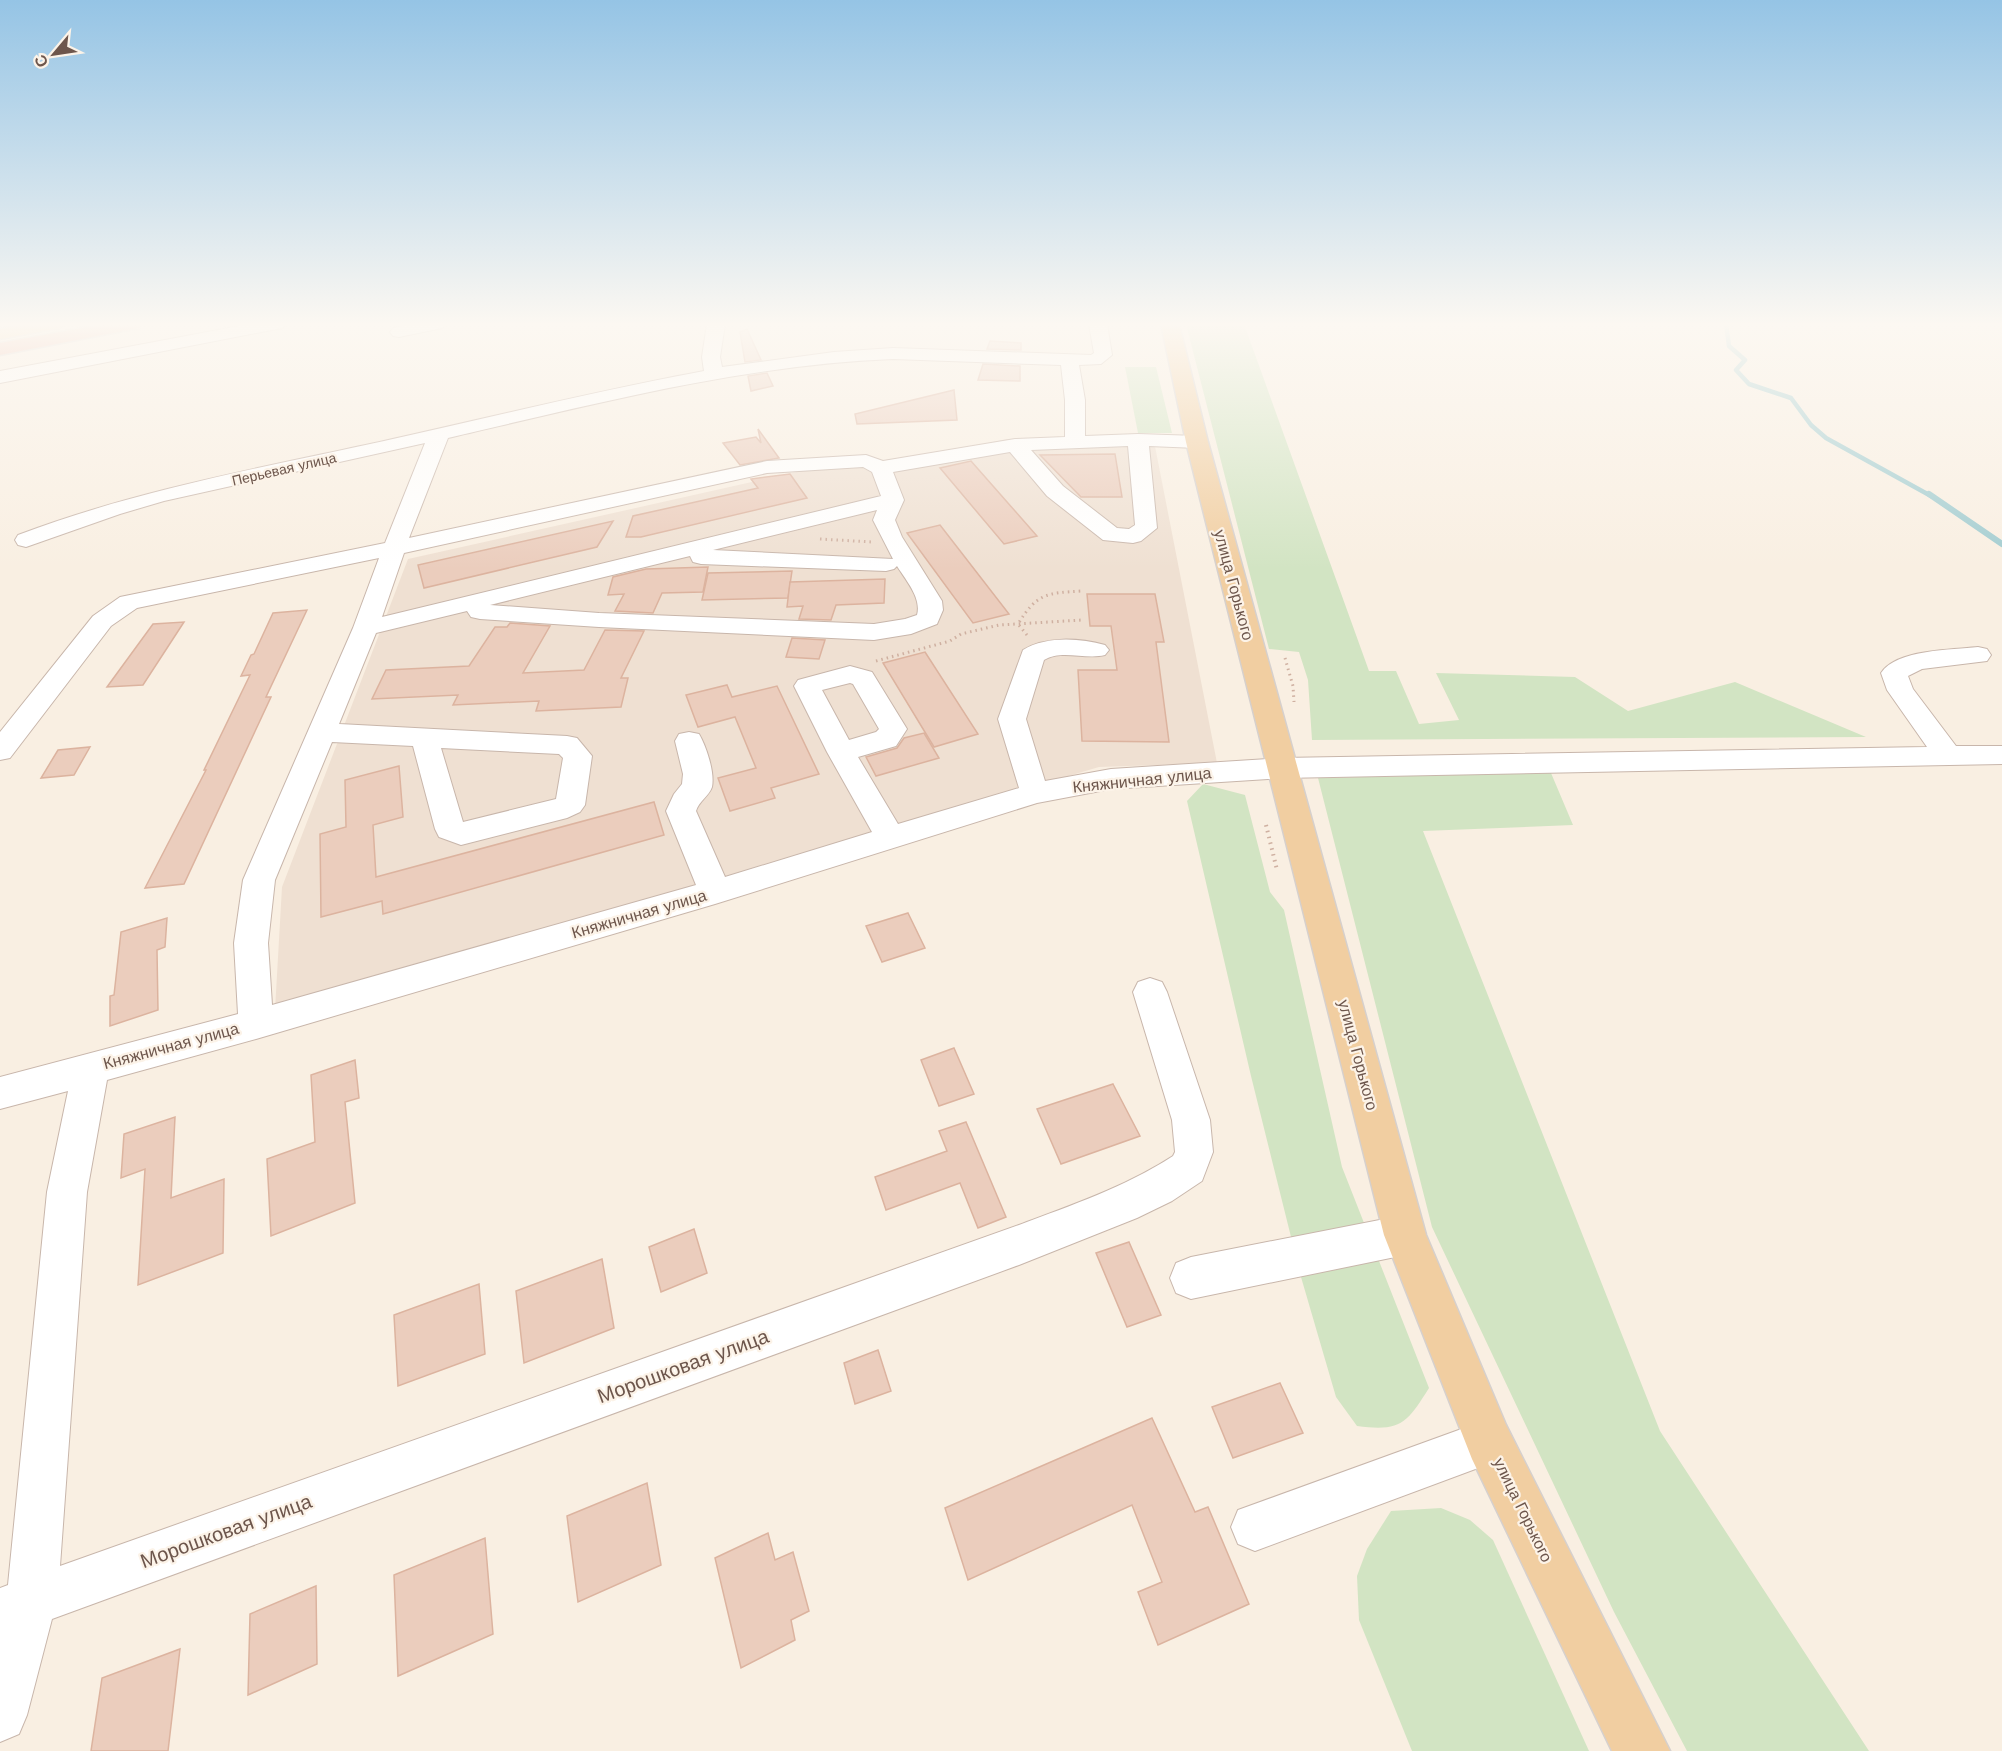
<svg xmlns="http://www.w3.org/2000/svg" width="2002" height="1751" font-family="'Work Sans',sans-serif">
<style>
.residential{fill:#efe0d2}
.green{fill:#d2e4c3}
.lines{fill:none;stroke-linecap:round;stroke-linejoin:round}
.stream-far1{stroke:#a1ccd0;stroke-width:4.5}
.stream{stroke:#a1ccd0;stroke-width:6}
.building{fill:#ebcdbd;stroke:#dcb39f;stroke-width:1.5}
.minor-casing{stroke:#c8b6ab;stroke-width:2}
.major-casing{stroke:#d6d0cd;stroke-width:3}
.highway-casing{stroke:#d6d0cd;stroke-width:3}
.path-far1{stroke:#cfb0a1;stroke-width:3;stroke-dasharray:1.5 4;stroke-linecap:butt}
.path{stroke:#cfb0a1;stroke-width:4;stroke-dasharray:1.5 4.5;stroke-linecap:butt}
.minor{fill:#fff;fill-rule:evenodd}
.major{fill:#f1cea1;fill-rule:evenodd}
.highway{fill:#ecafa0;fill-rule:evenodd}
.labels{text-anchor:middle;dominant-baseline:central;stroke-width:4.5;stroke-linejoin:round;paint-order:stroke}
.far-street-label{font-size:14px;fill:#6d564c;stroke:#fcf3e8}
.street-label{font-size:16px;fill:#6d564c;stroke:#fcf3e8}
.near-street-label{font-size:20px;fill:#6d564c;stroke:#fcf3e8}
</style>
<rect width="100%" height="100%" fill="#f9efe2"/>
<polygon class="residential" points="1153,436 1217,763 1099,767 275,1010 282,887 408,559 801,471 875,467 1007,439 1075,442"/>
<g class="green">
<polygon points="1186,324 1244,324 1369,671 1396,671 1419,724 1459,720 1436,673 1575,677 1628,711 1735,682 1866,737 1312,740 1308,680 1299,652 1269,649"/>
<polygon points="1125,367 1156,367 1172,433 1138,433"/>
<polygon points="1551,773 1573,825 1423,831 1660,1431 1869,1751 1687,1751 1614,1612 1432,1227 1318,778"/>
<path d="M1203,784l42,11 25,97 14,18 58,257 87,221c-22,35 -28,44 -72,38l-21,-29 -35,-120 -50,-201 -64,-275z"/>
<polygon points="1441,1508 1470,1520 1493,1540 1589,1751 1412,1751 1359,1620 1357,1576 1367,1549 1391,1511"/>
</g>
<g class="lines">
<polyline class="stream-far1" points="1726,324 1729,346 1745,360 1736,370 1749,384 1791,398 1811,425 1826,438 1931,496"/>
<polyline class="stream" points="1929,494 2002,544"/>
</g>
<g class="building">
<polygon points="747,329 761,360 745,362 740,332"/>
<polygon points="990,341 1021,343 1021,350 987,349"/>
<polygon points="983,364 1020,366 1020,381 978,380"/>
<polygon points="767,373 773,386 751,391 748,376"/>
<polygon points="954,390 957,420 857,424 855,414"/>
<polygon points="758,429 779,458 740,465 723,443 756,437 761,443"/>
<polygon points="1115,454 1122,497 1081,497 1040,455"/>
<polygon points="971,461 1037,536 1004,544 940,468"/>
<polygon points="790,474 807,498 641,537 626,537 633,516 758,488 751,479"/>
<polygon points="613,521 597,547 424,588 418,565"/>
<polygon points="940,525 1009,614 973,623 907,533"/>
<polygon points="708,567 703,592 662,593 653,613 615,611 624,594 608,595 613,577 646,569"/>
<polygon points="792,571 788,598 702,600 708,573"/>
<polygon points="885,579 884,603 836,605 831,620 799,619 803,606 787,607 790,582"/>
<polygon points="1087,594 1155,594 1164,642 1156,642 1169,742 1082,741 1078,670 1117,670 1111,626 1090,626"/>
<polygon points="307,610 266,697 271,697 184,884 145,888 206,770 204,770 250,675 241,676 251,655 254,654 273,613"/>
<polygon points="184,622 143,685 107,687 153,624"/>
<polygon points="510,623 550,626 523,673 584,670 605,630 644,631 621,678 628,678 621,707 536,711 539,701 453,705 458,695 372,699 386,670 469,666 495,627 507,627"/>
<polygon points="792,638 825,640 819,659 786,657"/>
<polygon points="925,652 978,734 934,747 883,663"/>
<polygon points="727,685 732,697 777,686 819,774 771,788 775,798 730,811 718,778 756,768 735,717 698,727 686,695"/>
<polygon points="924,733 939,758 876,776 866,757 897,748 904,738"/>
<polygon points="90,747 74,775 41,778 58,750"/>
<polygon points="399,766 403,817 373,825 376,877 654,802 664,835 383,914 382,901 321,917 320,834 346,827 345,780"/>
<polygon points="908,913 925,948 882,962 866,926"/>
<polygon points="167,918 165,947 157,950 158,1010 110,1026 110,996 114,995 121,932"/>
<polygon points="954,1048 974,1094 939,1106 921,1060"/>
<polygon points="355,1060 359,1098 345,1102 355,1203 271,1236 267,1159 315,1142 311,1075"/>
<polygon points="1113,1084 1140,1136 1061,1164 1037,1109"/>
<polygon points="175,1117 171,1198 224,1179 223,1253 138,1285 145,1169 121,1178 124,1134"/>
<polygon points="966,1122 1006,1217 978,1228 960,1183 886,1210 875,1177 947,1151 939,1131"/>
<polygon points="694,1229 707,1273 661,1292 649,1247"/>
<polygon points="1129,1242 1161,1315 1127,1327 1096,1253"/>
<polygon points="602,1259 614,1328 524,1363 516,1291"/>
<polygon points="479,1284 485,1354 398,1386 394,1315"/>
<polygon points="878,1350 891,1391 855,1404 844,1363"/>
<polygon points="1280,1383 1303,1433 1233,1458 1212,1407"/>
<polygon points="1152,1418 1195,1512 1208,1507 1249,1604 1158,1645 1138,1592 1162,1582 1132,1505 968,1580 945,1508"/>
<polygon points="647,1483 661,1565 578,1602 567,1516"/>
<polygon points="768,1533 775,1560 793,1552 809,1611 791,1620 795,1640 741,1668 715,1558"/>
<polygon points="485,1538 493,1634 398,1676 394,1575"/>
<polygon points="316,1586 317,1664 248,1695 250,1614"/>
<polygon points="180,1649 168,1751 91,1751 102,1678"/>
</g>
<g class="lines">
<g class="minor-casing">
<g id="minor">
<polygon points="250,324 286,324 283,328 277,329 0,383 0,371"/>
<polygon points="412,324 445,324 442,328 399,337 393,336 390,332 393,328"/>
<path d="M707,324h18l-5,33 2,10 112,-15 59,-4 198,7 3,-2 -5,-29h18l5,31 -11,9 -22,1 6,35v36l53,-2 59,2 7,2 3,4 -3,4 -7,2 -48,-2 8,82 -16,13 -8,2 -30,-3 -56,-44 -37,-44 -117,20 11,28 -9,20 7,17 40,64 1,9 -6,14 -26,10 -37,6 -275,-13 -119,-8 -9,-2 -4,-6 -91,22 -37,91 228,12 10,2 15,18 -7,49 -5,7 -13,6 -106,27 -22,-8 -4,-8 -22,-83 -81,-4 -57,138 -7,63 4,62 424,-120 -30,-74 8,-17 8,-10 1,-10 -8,-33 4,-7 10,-2 10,2c7,12 16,38 13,53 -3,9 -13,14 -16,24l29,66 147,-45 -45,-80 -33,-66 4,-6 52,-14 22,6 35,57 -11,17 -38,11 40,67 121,-36 -21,-69 25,-69c23,-14 56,-12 82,-5l4,5 -4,5c-20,5 -43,-6 -61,5l-18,59 19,62 66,-12 171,-11 645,-11 -40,-57 -6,-17c16,-24 71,-23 97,-26l9,2 4,6 -4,6 -65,8 -14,7 5,13 43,57h46v18l-720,14 -171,11 -74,14 -322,101 -459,135 -149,41 -20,112 -27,374 959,-341c53,-20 106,-38 154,-69l2,-4 -3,-32 -39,-128 5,-10 12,-4 12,4 5,10 43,128 3,32 -11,29 -30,20 -35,17 -118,47 -967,354 -25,96 -8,19 -19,8v-154l8,-3 39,-393 21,-101 -68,18v-32l238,-63 -4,-71 9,-63 110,-252 26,-70 -242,50 -26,18 -101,132 -10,2v-28l93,-116 27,-19 265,-54 40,-100 -261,58 -44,13 -94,33 -8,-2 -3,-5 3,-5c119,-45 242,-67 366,-94 107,-24 213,-50 320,-70l-2,-14zM893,359l168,6 4,35v37l-50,2 -132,22 -17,-6 -99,6 -358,77 39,-100c146,-34 294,-73 445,-79zM1128,446l7,79 -6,4 -12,-1 -54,-42 -32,-36zM863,467l9,5 9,24 -499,121 22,-64 363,-80zM877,510l-4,10 20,39 -180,-9zM690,556l3,6 8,2 185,7 8,-2 3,-3c8,13 25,32 20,49l-12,4 -31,5 -275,-11 -109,-8zM850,683l3,1 26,45 -3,3 -27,8 -27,-50zM441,748l118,6 4,4 -7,41 -93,23z"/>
<polygon points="1405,1215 1419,1221 1425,1235 1419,1249 1405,1255 1191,1299 1176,1293 1170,1278 1176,1263 1191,1257"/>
<polygon points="1489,1419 1505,1426 1512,1442 1505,1458 1255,1551 1238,1544 1231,1527 1238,1510"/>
</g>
</g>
<g class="major-casing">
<g id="major">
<polygon points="25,324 63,324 60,328 54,329 0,339 0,329"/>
<polygon points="1161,324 1179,324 1208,442 1426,1235 1506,1425 1670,1751 1612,1751 1472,1459 1384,1235 1186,442"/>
</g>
</g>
<g class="highway-casing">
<polygon id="highway" points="104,324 142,324 139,328 133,329 0,355 0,343"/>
</g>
<g class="path-far1">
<polyline points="820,539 872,542"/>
<path d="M1027,635l-9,-11c19,-31 29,-31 64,-33"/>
<polyline points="1285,658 1293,686 1294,702"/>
<polyline points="876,661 950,641 961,634 999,625 1082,620"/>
</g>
<polyline class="path" points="1266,825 1277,870"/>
<use href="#minor" class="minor"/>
<use href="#major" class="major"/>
<use href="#highway" class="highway"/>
</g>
<linearGradient id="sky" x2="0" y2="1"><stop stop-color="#95c4e5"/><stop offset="0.57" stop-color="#fcf8f2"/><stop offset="1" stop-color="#fcf8f2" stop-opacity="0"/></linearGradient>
<rect width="2002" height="569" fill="url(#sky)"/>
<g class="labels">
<g class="far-street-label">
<text transform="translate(284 469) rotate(-13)">Перьевая улица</text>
</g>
<g class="street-label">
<text transform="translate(1234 585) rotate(75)">улица Горького</text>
<text transform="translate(1142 780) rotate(-6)">Княжничная улица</text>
<text transform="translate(639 914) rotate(-16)">Княжничная улица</text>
<text transform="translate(171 1046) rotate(-15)">Княжничная улица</text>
<text transform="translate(1358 1055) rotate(75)">улица Горького</text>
<text transform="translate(1523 1510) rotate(64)">улица Горького</text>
</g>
<g class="near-street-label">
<text transform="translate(683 1366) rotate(-20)">Морошковая улица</text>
<text transform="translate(226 1531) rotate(-20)">Морошковая улица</text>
</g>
</g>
<g transform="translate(54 54) rotate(241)" stroke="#fcf3e8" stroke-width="4.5" paint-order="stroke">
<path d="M0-4.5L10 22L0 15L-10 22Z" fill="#6d564c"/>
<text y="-9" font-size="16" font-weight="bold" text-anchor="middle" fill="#6d564c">С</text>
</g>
</svg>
